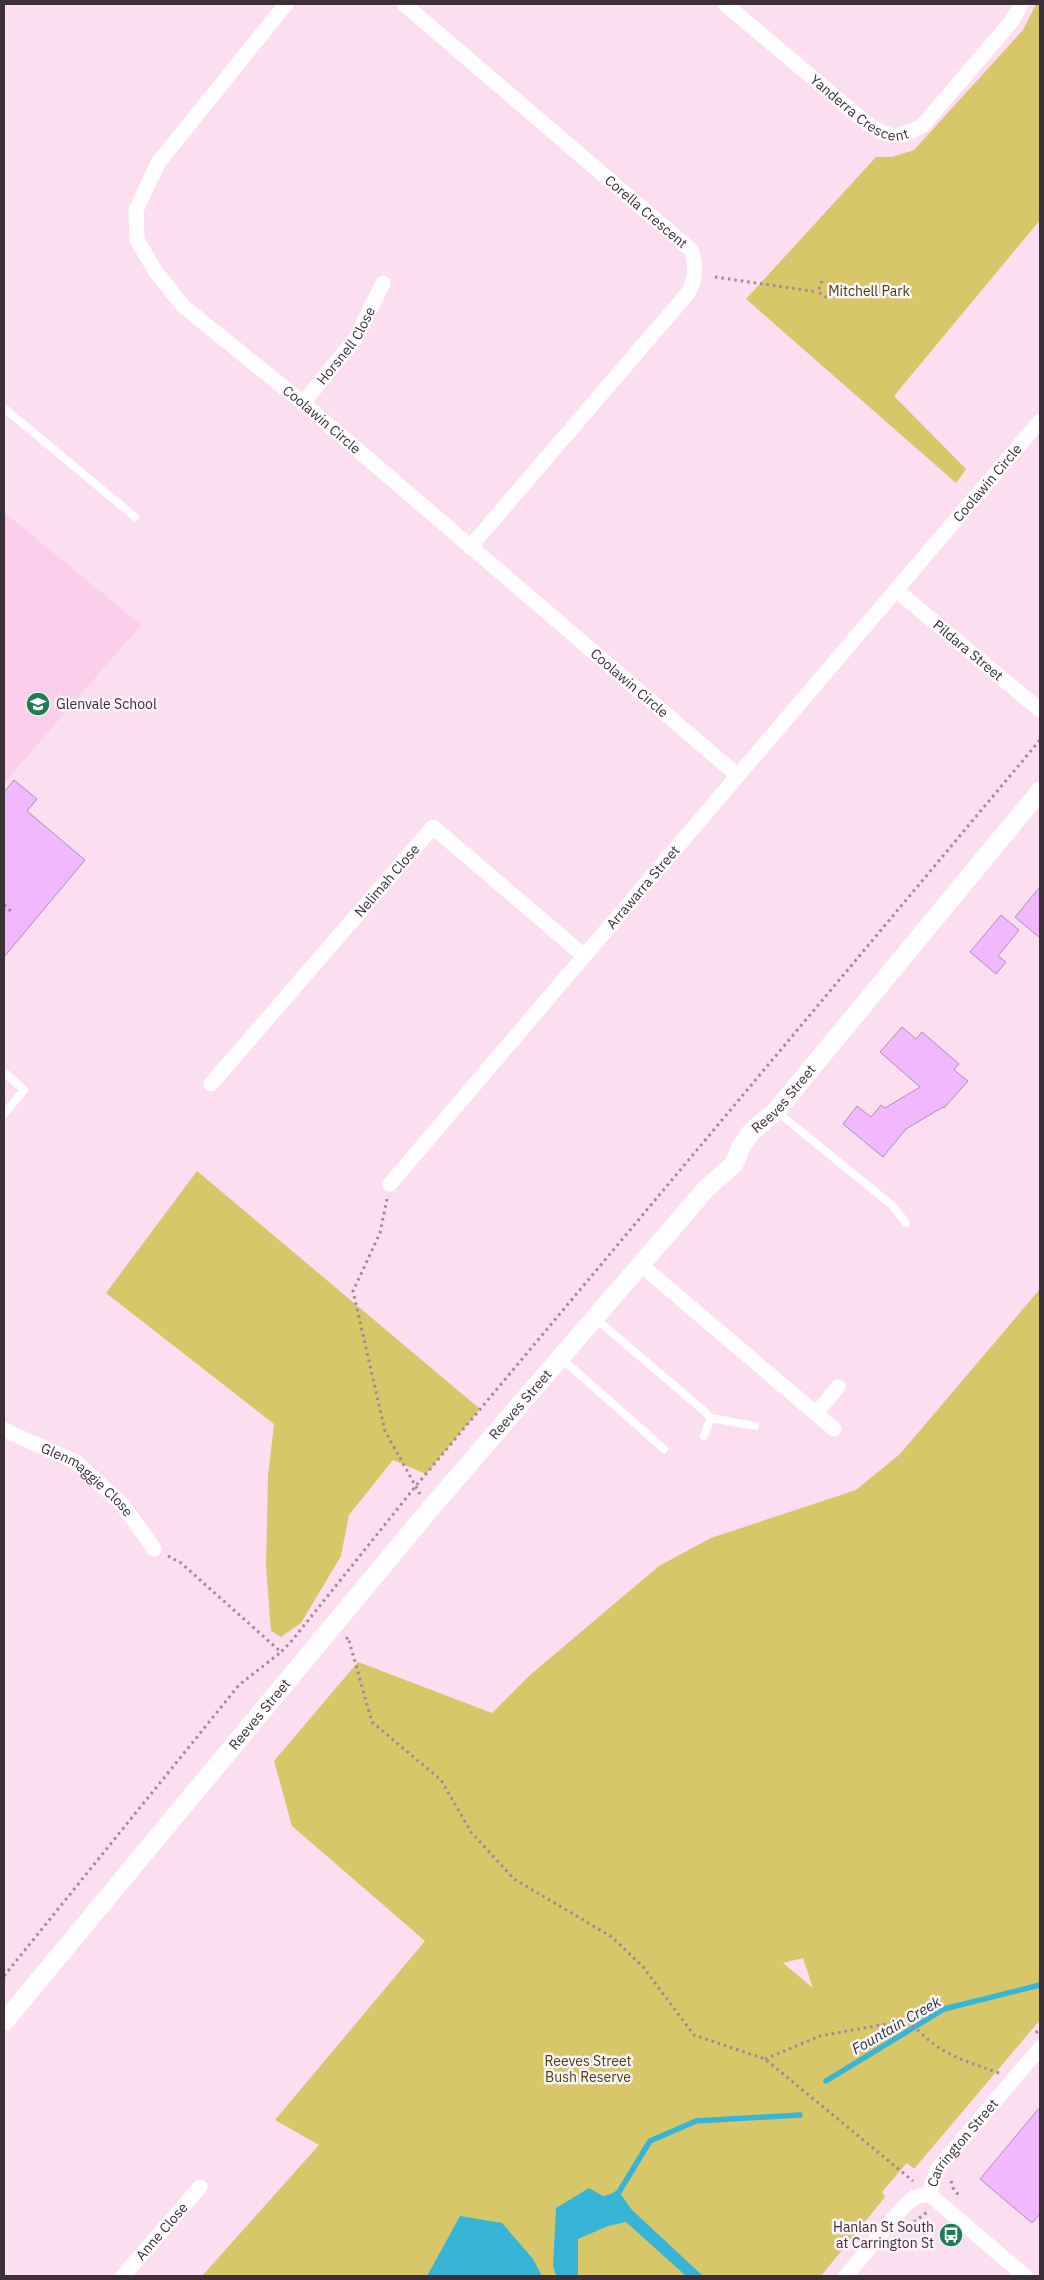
<svg xmlns="http://www.w3.org/2000/svg" width="1044" height="2280" font-family="'IBM Plex Sans',sans-serif">
<style>
.built{fill:#fbcfeb}
.green{fill:#d7c769;fill-rule:evenodd}
.water{fill:#38b5d6}
.lines{fill:none;stroke-linecap:round;stroke-linejoin:round}
.stream{stroke:#38b5d6;stroke-width:5.5}
.building{fill:#f1b7ff;stroke:#aa92b0}
.path{stroke:#9f8997;stroke-width:3;stroke-dasharray:2.5 4;stroke-linecap:butt}
.service{stroke:#fff;stroke-width:8}
.minor{stroke:#fff;stroke-width:15}
.tertiary{stroke:#fff;stroke-width:19}
.labels{text-anchor:middle;dominant-baseline:central;stroke-width:5;stroke-linejoin:round;paint-order:stroke}
.street-label{font-size:14px;fill:#3d2f38;stroke:#fbf3f8}
.park-label{font-size:14px;fill:#4b420e;stroke:#fbf3f8}
.poi-label{font-size:14px;fill:#3d2f38;stroke:#fbf3f8;text-anchor:start}
.water-label{font-size:15px;font-style:italic;fill:#1a343c;stroke:#fbf3f8}
</style>
<rect width="100%" height="100%" fill="#fcdef1"/>
<polygon class="built" points="4,512 141,625 4,783"/>
<g class="green">
<polygon points="1036,4 1040,4 1040,220 894,396 966,469 956,483 746,299 876,157 892,157 914,150 1023,30"/>
<polygon points="197,1171 480,1409 426,1474 393,1460 349,1515 341,1556 301,1623 281,1637 271,1631 266,1566 268,1476 274,1424 106,1293"/>
<path d="M1040,1289v731l-126,149 -7,-6 -25,29 3,5 -64,79h-348l-42,-5 -4,5h-225l117,-131 -44,-25 150,-179 -133,-115 -18,-65 84,-99 134,51 38,-38 129,-109 52,-28 145,-48 44,-36zM803,1958l10,30 -30,-25z"/>
</g>
<g class="water">
<polygon points="589,2188 603,2196 619,2192 632,2210 703,2276 686,2276 626,2222 608,2226 578,2239 578,2276 556,2276 553,2266 556,2208"/>
<polygon points="460,2216 502,2223 533,2259 542,2276 427,2276"/>
</g>
<g class="lines">
<g class="stream">
<polyline points="826,2081 944,2009 1040,1985"/>
<polyline points="613,2196 619,2192 650,2141 696,2121 800,2115"/>
</g>
</g>
<g class="building">
<polygon points="14,780 37,799 27,811 85,860 4,957 4,792"/>
<polygon points="1040,887 1040,938 1015,917"/>
<polygon points="1001,915 1019,930 998,956 1006,962 996,974 970,952"/>
<polygon points="902,1027 916,1039 922,1032 959,1064 954,1070 968,1081 944,1108 943,1107 906,1129 883,1157 843,1124 857,1106 871,1117 881,1105 885,1108 920,1087 880,1052"/>
<polygon points="1040,2107 1040,2214 1032,2223 980,2179"/>
</g>
<g class="lines">
<g class="path">
<polyline points="715,277 818,292"/>
<polyline points="822,281 818,292 829,299"/>
<polyline points="4,905 12,912"/>
<polyline points="387,1199 380,1233 353,1291 385,1431 420,1494"/>
<polyline points="168,1556 181,1563 281,1652 290,1643 415,1487 1040,740"/>
<polyline points="346,1639 348,1637 372,1722 441,1780 471,1832 514,1879 612,1937 643,1967 694,2035 765,2059 913,2181"/>
<polyline points="4,1976 239,1685 281,1652"/>
<polyline points="1036,2033 1040,2028"/>
<path d="M765,2059l55,-23 88,-16c31,34 49,38 91,53"/>
<polyline points="951,2181 953,2188 960,2197"/>
<polyline points="914,2222 927,2212"/>
</g>
<g class="service">
<polyline points="4,408 135,517"/>
<polyline points="4,1072 24,1090 4,1114"/>
<polyline points="776,1111 893,1206 906,1223"/>
<polyline points="595,1318 703,1410 711,1418 704,1436"/>
<polyline points="561,1358 664,1449"/>
<polyline points="711,1418 755,1426"/>
</g>
<g class="minor">
<path id="s1" d="M286,4l-128,159 -22,47 1,30 19,32 27,34 120,97 434,372"/>
<path id="s2" d="M404,4l287,246c6,17 5,28 -3,43l-218,254"/>
<path id="s3" d="M725,4l139,117c24,17 33,20 59,4l89,-104 9,-17"/>
<path id="s4" d="M303,403l53,-65 27,-55"/>
<path id="s5" d="M896,590l144,120"/>
<path id="s6" d="M211,1084l222,-257 150,128"/>
<path id="s7" d="M390,1184l650,-763"/>
<polyline points="641,1265 834,1429"/>
<polyline points="816,1413 838,1387"/>
<path id="s8" d="M4,1430l72,32 46,42 32,45"/>
<path id="s9" d="M929,2194l9,-26 102,-120"/>
<polyline points="929,2194 1025,2276"/>
<path id="s10" d="M123,2276l77,-89"/>
<polyline points="846,2276 904,2206 915,2197 929,2194"/>
</g>
<path class="tertiary" id="s11" d="M4,2022l426,-513 276,-320 28,-25 8,-19 10,-14 24,-20 264,-320"/>
</g>
<defs>
<g id="school-disc" transform="scale(1.25)"><circle r="9.5" fill="#1e7d54" stroke="#fbf3f8"/><path d="M0-5L7-2L0 1L-7-2ZM-4 1L0 2.5L4 1V4Q0 6-4 4Z" fill="#fff"/></g>
<g id="bus-disc" transform="scale(1.25)"><circle r="9.5" fill="#1e7d54" stroke="#fbf3f8"/><path d="M-5-6H5V4H4V6H2V4H-2V6H-4V4H-5ZM-3.5-4V0h7V-4ZM-3.5 1.2v1.5H-2V1.2ZM2 1.2v1.5H3.5V1.2Z" fill="#fff"/></g>
</defs>
<g fill-rule="evenodd">
<use href="#school-disc" x="38" y="704"/>
<use href="#bus-disc" x="951" y="2235"/>
</g>
<g class="labels">
<g class="street-label">
<text stroke="none"><textPath href="#s3" startOffset="172">Yanderra Crescent</textPath></text>
<text stroke="none"><textPath href="#s2" startOffset="319">Corella Crescent</textPath></text>
<text stroke="none"><textPath href="#s4" startOffset="72">Horsnell Close</textPath></text>
<text stroke="none"><textPath href="#s1" startOffset="546">Coolawin Circle</textPath></text>
<text stroke="none"><textPath href="#s7" startOffset="921">Coolawin Circle</textPath></text>
<text stroke="none"><textPath href="#s5" startOffset="94">Pildara Street</textPath></text>
<text stroke="none"><textPath href="#s1" startOffset="951">Coolawin Circle</textPath></text>
<text stroke="none"><textPath href="#s6" startOffset="269">Nelimah Close</textPath></text>
<text stroke="none"><textPath href="#s7" startOffset="390">Arrawarra Street</textPath></text>
<text stroke="none"><textPath href="#s11" startOffset="1210">Reeves Street</textPath></text>
<text stroke="none"><textPath href="#s11" startOffset="805">Reeves Street</textPath></text>
<text stroke="none"><textPath href="#s8" startOffset="98">Glenmaggie Close</textPath></text>
<text stroke="none"><textPath href="#s11" startOffset="400">Reeves Street</textPath></text>
<text stroke="none"><textPath href="#s9" startOffset="62">Carrington Street</textPath></text>
<text stroke="none"><textPath href="#s10" startOffset="59">Anne Close</textPath></text>
</g>
<g class="park-label">
<text x="869" y="291">Mitchell Park</text>
<text x="588" y="2061">Reeves Street<tspan x="588" dy="16">Bush Reserve</tspan></text>
</g>
<g class="poi-label">
<text x="56" y="704">Glenvale School</text>
<text x="934" y="2227" text-anchor="end">Hanlan St South<tspan x="934" dy="16">at Carrington St</tspan></text>
</g>
<g class="water-label">
<text transform="translate(896 2025) rotate(-30)">Fountain Creek</text>
</g>
</g>
<rect width="1044" height="2280" fill="none" stroke="#3d2f38" stroke-width="10"/>
</svg>
